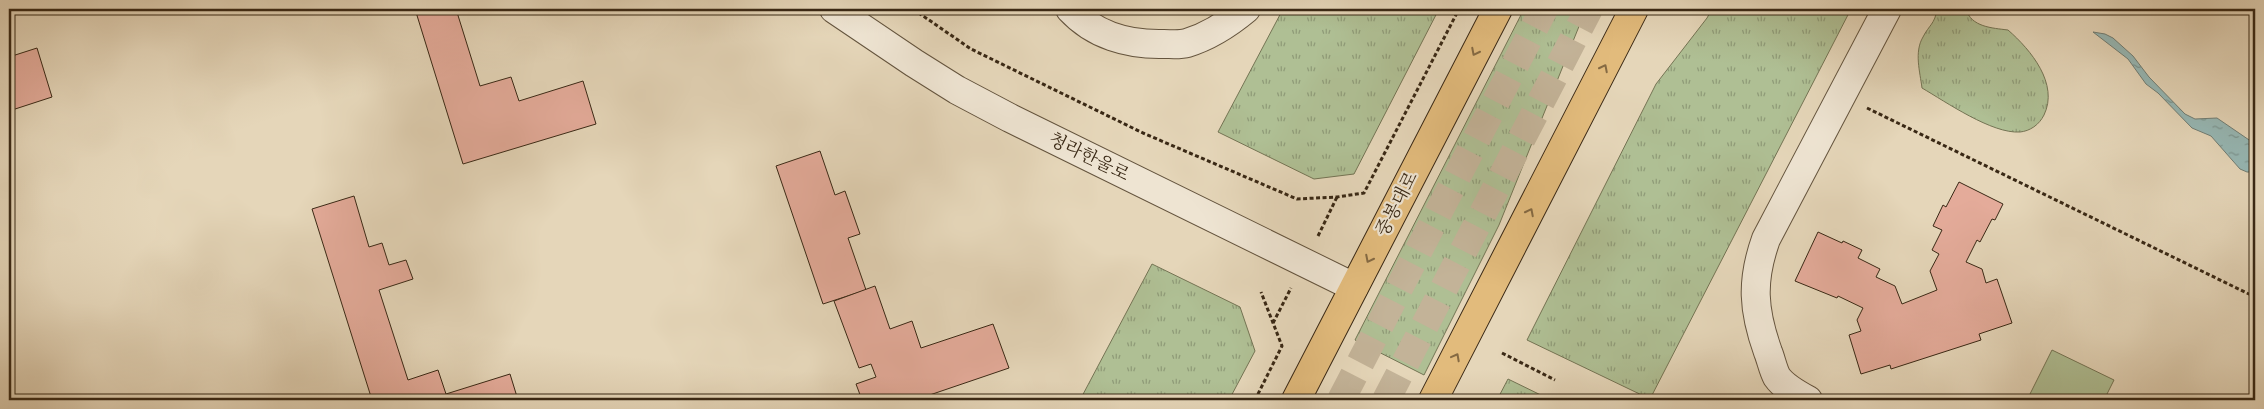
<svg xmlns="http://www.w3.org/2000/svg" width="2264" height="409" font-family="Cardo,'Noto Serif KR',serif">
<style>
.grass{fill:url(#grass-tufts);stroke:#747454}
.pitch{fill:#afbf94;stroke:#747454}
.water{fill:url(#water-ripples);stroke:#717e75}
.building{fill:#e4ab9a;stroke:#392815}
.lines{fill:none;stroke-linecap:round;stroke-linejoin:round}
.major-tunnel{stroke:#c3b398;stroke-width:28;stroke-dasharray:28 14;stroke-linecap:butt}
.minor-casing{stroke:#64543e;stroke-width:30}
.major-casing{stroke:#392815;stroke-width:30}
.path{stroke:#392815;stroke-width:3;stroke-dasharray:4 2.5;stroke-linecap:butt}
.minor{stroke:#eee4d2;stroke-width:28}
.major{stroke:#e2bb7c;stroke-width:28}
.oneway{stroke:#856a43}
.labels{text-anchor:middle;dominant-baseline:central;stroke-width:4.5;stroke-linejoin:round;paint-order:stroke}
.street-label{font-size:18px;fill:#392815;stroke:#eee4d2}
</style>
<defs>
<pattern id="grass-tufts" width="24" height="20" patternUnits="userSpaceOnUse" patternTransform="scale(1.25)"><rect width="24" height="20" fill="#afbf94"/><path d="M3 7l-1-3M5 7V3M7 7l1-3M15 17l-1-3M17 17v-4M19 17l1-3" fill="none" stroke="#8f9b78"/></pattern>
<pattern id="water-ripples" width="26" height="14" patternUnits="userSpaceOnUse" patternTransform="scale(1.25)"><rect width="26" height="14" fill="#97b8b5"/><path d="M2 4q2-2 4 0t4 0M15 11q2-2 4 0t4 0" fill="none" stroke="#7c9692"/></pattern>
</defs>
<rect width="100%" height="100%" fill="#e5d6b9"/>
<filter id="stains"><feTurbulence type="fractalNoise" baseFrequency=".004" numOctaves="4"/><feColorMatrix values="0 0 0 0 .2 0 0 0 0 .09 0 0 0 0 .02 0 0 0 .5 -.17"/></filter>
<radialGradient id="worn" r=".72"><stop offset=".6" stop-color="#630" stop-opacity="0"/><stop offset="1" stop-color="#630" stop-opacity=".3"/></radialGradient>
<g class="grass">
<polygon points="1283,9 1439,9 1354,174 1314,179 1218,132"/>
<polygon points="1524,9 1586,9 1499,225 1424,375 1355,340"/>
<polygon points="1712,9 1851,9 1650,399 1527,340 1656,84 1707,18"/>
<path d="M1937,9h29c5,18 26,19 42,21 23,20 51,54 36,85 -5,10 -14,16 -24,17 -28,2 -74,-30 -98,-44 -2,-16 -8,-36 1,-51 6,-12 12,-13 14,-28z"/>
<polygon points="1152,264 1240,307 1255,351 1229,400 1080,400"/>
<polygon points="1508,379 1551,400 1497,400"/>
</g>
<polygon class="pitch" points="2052,350 2114,380 2104,400 2027,400"/>
<polygon class="water" points="2093,32 2105,34 2113,38 2133,56 2149,77 2185,114 2195,119 2217,118 2255,144 2255,172 2247,172 2240,169 2211,136 2192,128 2158,93 2146,84 2128,59"/>
<g class="building">
<polygon points="415,9 456,9 480,86 511,77 519,101 583,81 596,124 463,164"/>
<polygon points="37,48 52,97 9,111 9,57"/>
<polygon points="820,151 835,195 845,191 860,234 848,238 866,290 823,304 776,166"/>
<polygon points="1959,182 2003,204 1995,220 1992,219 1980,242 1977,240 1966,262 1982,269 1986,283 1997,279 2012,323 1979,334 1981,340 1891,369 1890,365 1861,374 1849,335 1861,331 1857,320 1863,308 1838,296 1837,298 1795,281 1818,232 1842,243 1843,241 1862,250 1858,258 1880,269 1876,277 1895,286 1902,304 1937,290 1930,271 1939,254 1932,250 1942,230 1933,226 1943,205 1946,207"/>
<polygon points="354,196 369,247 382,243 389,265 406,260 413,279 379,290 408,380 438,370 446,394 510,374 518,400 372,400 312,209"/>
<polygon points="875,286 890,329 912,321 921,348 993,324 1009,368 915,400 862,400 856,384 876,377 871,364 859,368 834,301"/>
</g>
<g class="lines">
<g class="major-tunnel">
<polyline points="1341,400 1544,9"/>
<polyline points="1386,400 1589,9"/>
</g>
<g class="minor-casing">
<g id="minor">
<polyline points="834,9 914,63 957,90 1010,118 1354,287"/>
<path d="M1070,9c24,26 58,36 94,35 7,0 16,1 23,-1 23,-7 41,-19 59,-34"/>
<path d="M1808,400c-11,-6 -24,-13 -31,-23 -4,-7 -6,-18 -9,-25 -15,-42 -17,-71 -2,-113l121,-230"/>
</g>
</g>
<g class="major-casing">
<g id="major">
<polyline points="1296,400 1498,9"/>
<polyline points="1433,400 1634,9"/>
</g>
</g>
<g class="path">
<polyline points="913,9 971,49 1143,133 1297,199 1337,197 1364,193 1459,9"/>
<polyline points="1867,108 2255,297"/>
<polyline points="1318,236 1337,197"/>
<polyline points="1273,323 1291,288"/>
<polyline points="1502,353 1555,380"/>
<polyline points="1255,400 1282,346 1261,292"/>
</g>
<use href="#minor" class="minor"/>
<use href="#major" class="major"/>
</g>
<defs><path id="oneway-chevron" d="M-2-3.5L2.5 0L-2 3.5" fill="none" stroke-width="1.6" stroke-linecap="round" stroke-linejoin="round" transform="scale(1.25)"/></defs>
<g class="oneway">
<use href="#oneway-chevron" transform="translate(1475 52) rotate(117)"/>
<use href="#oneway-chevron" transform="translate(1604 68) rotate(-63)"/>
<use href="#oneway-chevron" transform="translate(1530 212) rotate(-63)"/>
<use href="#oneway-chevron" transform="translate(1369 259) rotate(117)"/>
<use href="#oneway-chevron" transform="translate(1456 357) rotate(-62)"/>
</g>
<g class="labels">
<g class="street-label">
<text transform="translate(1089 157) rotate(26)">청라한울로</text>
<text transform="translate(1397 204) rotate(-63)">중봉대로</text>
</g>
</g>
<rect width="2264" height="409" fill="none" stroke="#e5d6b9" stroke-width="30"/>
<rect x="10" y="10" width="2244" height="389" fill="none" stroke="#392815" stroke-width="2.5"/>
<rect x="15" y="15" width="2234" height="379" fill="none" stroke="#392815"/>
<rect width="100%" height="100%" filter="url(#stains)"/>
<rect width="100%" height="100%" fill="url(#worn)"/>
</svg>
